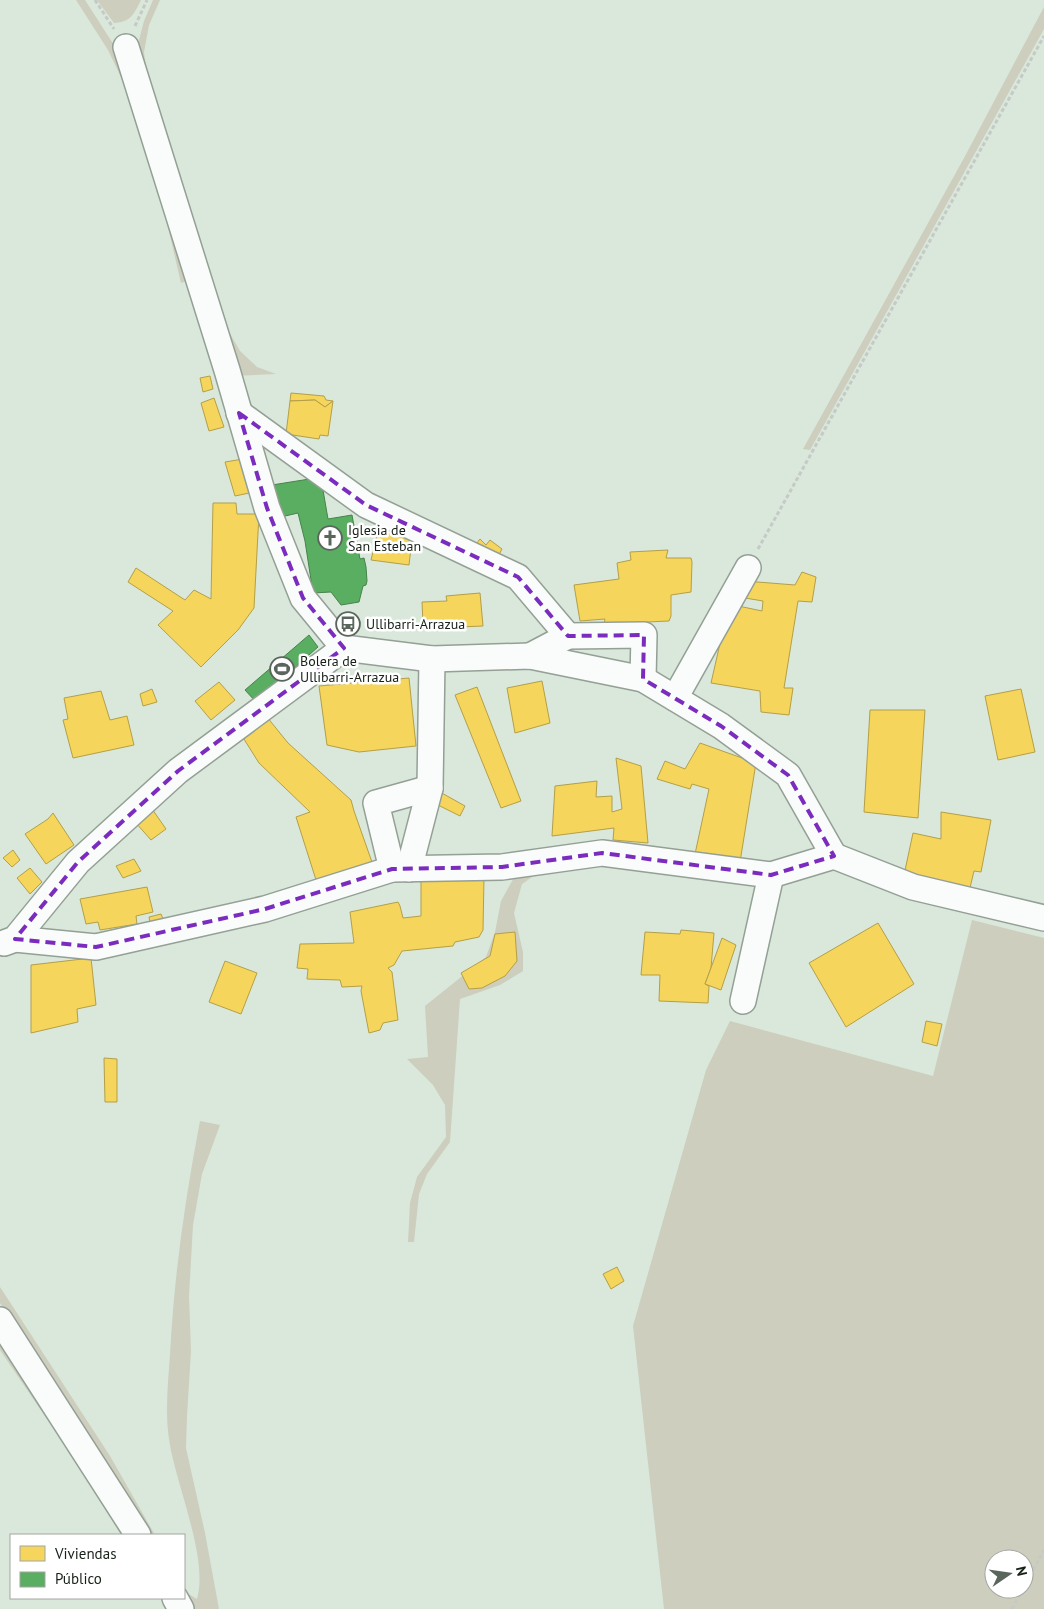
<svg xmlns="http://www.w3.org/2000/svg" width="1044" height="1609" font-family="'PT Sans',sans-serif">
<style>
.green{fill:#cdcebd;fill-rule:evenodd}
.homes{fill:#f6d55c;stroke:#b39f47}
.public{fill:#5aae61;stroke:#46834b}
.lines{fill:none;stroke-linecap:round;stroke-linejoin:round}
.minor-casing{stroke:#949f95;stroke-width:28}
.path{stroke:#c5cac6;stroke-width:3;stroke-dasharray:4 2.5;stroke-linecap:butt}
.minor{stroke:#f9fcfa;stroke-width:25}
.marked{fill:none;stroke:#7b2cbf;stroke-width:4;stroke-dasharray:10 6;stroke-linejoin:round}
.labels{text-anchor:middle;dominant-baseline:central;stroke-width:5;stroke-linejoin:round;paint-order:stroke}
.poi-label{font-size:14px;fill:#162017;stroke:#fff;text-anchor:start}
</style>
<rect width="100%" height="100%" fill="#d9e8db"/>
<g class="green">
<polygon points="76,0 85,0 119,53 187,281 181,283 164,210 130,96 108,50"/>
<path d="M97,0h44c-7,14 -10,22 -27,23z"/>
<polygon points="153,0 160,0 149,25 144,52 148,82 224,323 240,351 257,367 276,374 233,376 163,153 138,65 138,44 144,21"/>
<polygon points="1044,7 1044,29 810,450 803,449 964,158"/>
<polygon points="565,867 535,875 522,884 514,913 523,952 523,971 500,985 460,999 450,1142 427,1174 419,1194 414,1242 408,1242 410,1203 417,1177 446,1137 445,1105 433,1085 407,1059 428,1057 425,1006 486,957 495,932 501,901 516,874"/>
<path d="M972,920l72,18v671h-380l-31,-283 73,-256 24,-49 203,55zM994,1559h30v30h-30z"/>
<path d="M200,1121l20,4 -18,49 -9,51 -4,71 2,55 -4,65 -1,32 19,85 14,76h-28l-7,-13v-9l3,6 10,6c12,-41 -22,-116 -28,-160 -4,-27 -1,-56 1,-84 4,-79 15,-156 30,-234z"/>
<polygon points="0,1287 110,1456 155,1535 149,1535 0,1303"/>
<polygon points="0,1334 129,1535 121,1535 74,1459 0,1350"/>
</g>
<g class="homes">
<polygon points="210,376 213,389 203,392 200,378"/>
<polygon points="291,393 324,396 326,400 333,401 325,407 315,400 290,401"/>
<polygon points="214,398 224,427 209,431 201,403"/>
<polygon points="315,400 325,407 333,401 328,436 320,435 319,439 286,434 290,401"/>
<polygon points="243,459 254,492 235,496 225,462"/>
<polygon points="213,503 236,503 237,514 259,514 254,608 238,630 201,667 158,625 173,611 128,582 136,568 185,600 194,590 211,599"/>
<polygon points="379,527 413,531 409,565 371,560"/>
<polygon points="480,539 486,545 490,540 502,549 495,562 472,549"/>
<polygon points="668,550 666,558 691,558 692,562 691,592 671,595 671,616 669,621 604,624 605,619 580,621 574,585 619,579 617,563 631,560 630,552"/>
<polygon points="802,572 816,577 812,602 798,601 784,688 793,688 789,715 761,712 760,691 711,683 729,604 762,611 763,601 739,597 745,581 795,585"/>
<polygon points="480,593 483,626 435,628 433,623 423,623 422,602 447,601 446,596"/>
<polygon points="409,678 416,746 359,752 327,745 319,686"/>
<polygon points="542,681 550,723 515,733 507,688"/>
<polygon points="219,682 235,700 211,720 195,701"/>
<polygon points="477,687 521,801 501,808 455,695"/>
<polygon points="152,689 157,702 143,706 140,694"/>
<polygon points="1021,689 1035,752 998,760 985,696"/>
<polygon points="101,691 110,720 127,716 134,745 73,758 63,720 68,719 64,698"/>
<polygon points="870,710 925,710 918,818 864,812"/>
<polygon points="267,717 288,743 351,800 354,811 373,865 317,883 296,817 310,812 259,763 242,736"/>
<polygon points="700,743 756,763 740,862 695,854 709,789 692,784 690,789 657,779 665,761 685,769"/>
<polygon points="616,758 641,766 648,843 613,840 614,828 552,836 555,786 597,781 596,797 612,796 612,812 622,809"/>
<polygon points="440,792 465,806 460,816 436,804"/>
<polygon points="150,806 166,829 151,840 136,823"/>
<polygon points="941,812 991,820 981,872 974,871 969,892 904,875 913,833 941,839"/>
<polygon points="53,813 74,845 46,864 25,834 48,819"/>
<polygon points="13,850 20,860 12,867 3,858"/>
<polygon points="134,859 141,871 123,878 116,866"/>
<polygon points="30,868 42,882 30,894 17,878"/>
<polygon points="421,877 484,877 483,930 479,937 455,942 453,946 402,951 394,965 388,968 392,972 398,1020 383,1023 380,1030 369,1033 361,991 362,986 342,987 340,980 307,979 308,969 297,968 300,944 354,943 350,912 398,902 400,906 403,918 421,916"/>
<polygon points="147,887 153,912 136,916 137,924 100,930 98,922 86,924 80,899"/>
<polygon points="161,914 166,926 151,928 149,917"/>
<polygon points="878,923 914,984 846,1027 809,963"/>
<polygon points="681,930 714,933 711,968 705,984 709,986 708,1003 659,1001 660,975 641,975 645,932 680,934"/>
<polygon points="515,932 517,961 505,976 482,988 469,989 461,973 490,956 495,934"/>
<polygon points="722,938 736,945 721,990 705,984"/>
<polygon points="91,958 96,1005 77,1009 78,1022 31,1033 31,965"/>
<polygon points="225,961 257,973 241,1014 209,1002"/>
<polygon points="926,1021 942,1024 937,1046 922,1042"/>
<polygon points="104,1058 117,1059 117,1102 105,1102"/>
<polygon points="617,1267 624,1281 611,1289 603,1274"/>
</g>
<g class="public">
<polygon points="322,477 334,488 323,490 328,519 352,515 360,559 364,558 366,567 367,581 366,585 363,586 359,602 341,605 331,592 313,593 305,541 298,513 281,517 272,485"/>
<polygon points="309,635 318,647 256,702 245,690"/>
</g>
<g class="lines">
<g class="minor-casing">
<g id="minor">
<polyline points="126,47 227,370 267,508 303,598 344,648"/>
<polyline points="239,413 366,505 518,577 568,636 530,656"/>
<polyline points="568,636 644,635 643,679"/>
<polyline points="675,698 748,568"/>
<polyline points="392,869 376,803 430,788"/>
<polyline points="409,869 430,788 432,659"/>
<polyline points="15,939 96,947 265,909 392,869 502,867 602,853 771,875 834,856 913,887 1044,918"/>
<polyline points="4,943 15,939 78,862 178,771 344,648 432,659 530,656 643,679 721,726 788,775 834,856"/>
<polyline points="743,1001 771,875"/>
<polyline points="0,1320 138,1535"/>
<polyline points="175,1598 181,1609"/>
</g>
</g>
<g class="path">
<polyline points="95,0 114,29"/>
<polyline points="135,26 147,0"/>
<polyline points="758,549 1044,36"/>
<polyline points="1024,1587 1044,1550"/>
<polyline points="1012,1609 1023,1589"/>
</g>
<use href="#minor" class="minor"/>
</g>
<path class="marked" d="M239,413l127,92 152,72 50,59 76,-1 -1,44 78,47 67,49 46,81 -63,19 -169,-22 -100,14 -110,2 -127,40 -169,38 -81,-8 63,-77 100,-91 166,-123 -41,-50 -36,-90z"/>
<defs>
<g id="church-ring" transform="scale(1.25)"><circle r="9.5" fill="#fff" stroke="#5a665c" stroke-width="1.5"/><path d="M-1.2-6h2.4v3.5h3.3v2.4h-3.3V6h-2.4V-.1h-3.3v-2.4h3.3Z" fill="#5a665c"/></g>
<g id="bus-ring" transform="scale(1.25)"><circle r="9.5" fill="#fff" stroke="#5a665c" stroke-width="1.5"/><path d="M-5-6H5V4H4V6H2V4H-2V6H-4V4H-5ZM-3.5-4V0h7V-4ZM-3.5 1.2v1.5H-2V1.2ZM2 1.2v1.5H3.5V1.2Z" fill="#5a665c"/></g>
<g id="stadium-ring" transform="scale(1.25)"><circle r="9.5" fill="#fff" stroke="#5a665c" stroke-width="1.5"/><path d="M0-5a6.5 5 0 1 0 0 10a6.5 5 0 1 0 0-10ZM-3.5-1.8h7v3.6h-7Z" fill="#5a665c"/></g>
</defs>
<g fill-rule="evenodd">
<use href="#church-ring" x="330" y="538"/>
<use href="#bus-ring" x="348" y="624"/>
<use href="#stadium-ring" x="282" y="669"/>
</g>
<g class="labels">
<g class="poi-label">
<text x="348" y="530">Iglesia de<tspan x="348" dy="16">San Esteban</tspan></text>
<text x="366" y="624">Ullibarri-Arrazua</text>
<text x="300" y="661">Bolera de<tspan x="300" dy="16">Ullibarri-Arrazua</tspan></text>
</g>
</g>
<rect x="10" y="1534" width="175" height="65" fill="#ffffff" stroke="#a2a6a2"/>
<rect x="20" y="1546" width="25" height="15" fill="#f6d55c" stroke="#a2a6a2"/>
<text x="55" y="1559" font-size="15" fill="#162017">Viviendas</text>
<rect x="20" y="1572" width="25" height="15" fill="#5aae61" stroke="#a2a6a2"/>
<text x="55" y="1584" font-size="15" fill="#162017">Público</text>
<g transform="translate(1009 1574) rotate(77)"><circle r="24" fill="#ffffff" stroke="#a2a6a2"/>
<path d="M0-4L9 19L0 12L-9 19Z" fill="#5a665c"/>
<text y="-8" font-size="14" font-weight="bold" text-anchor="middle" fill="#162017">N</text>
</g>
</svg>
